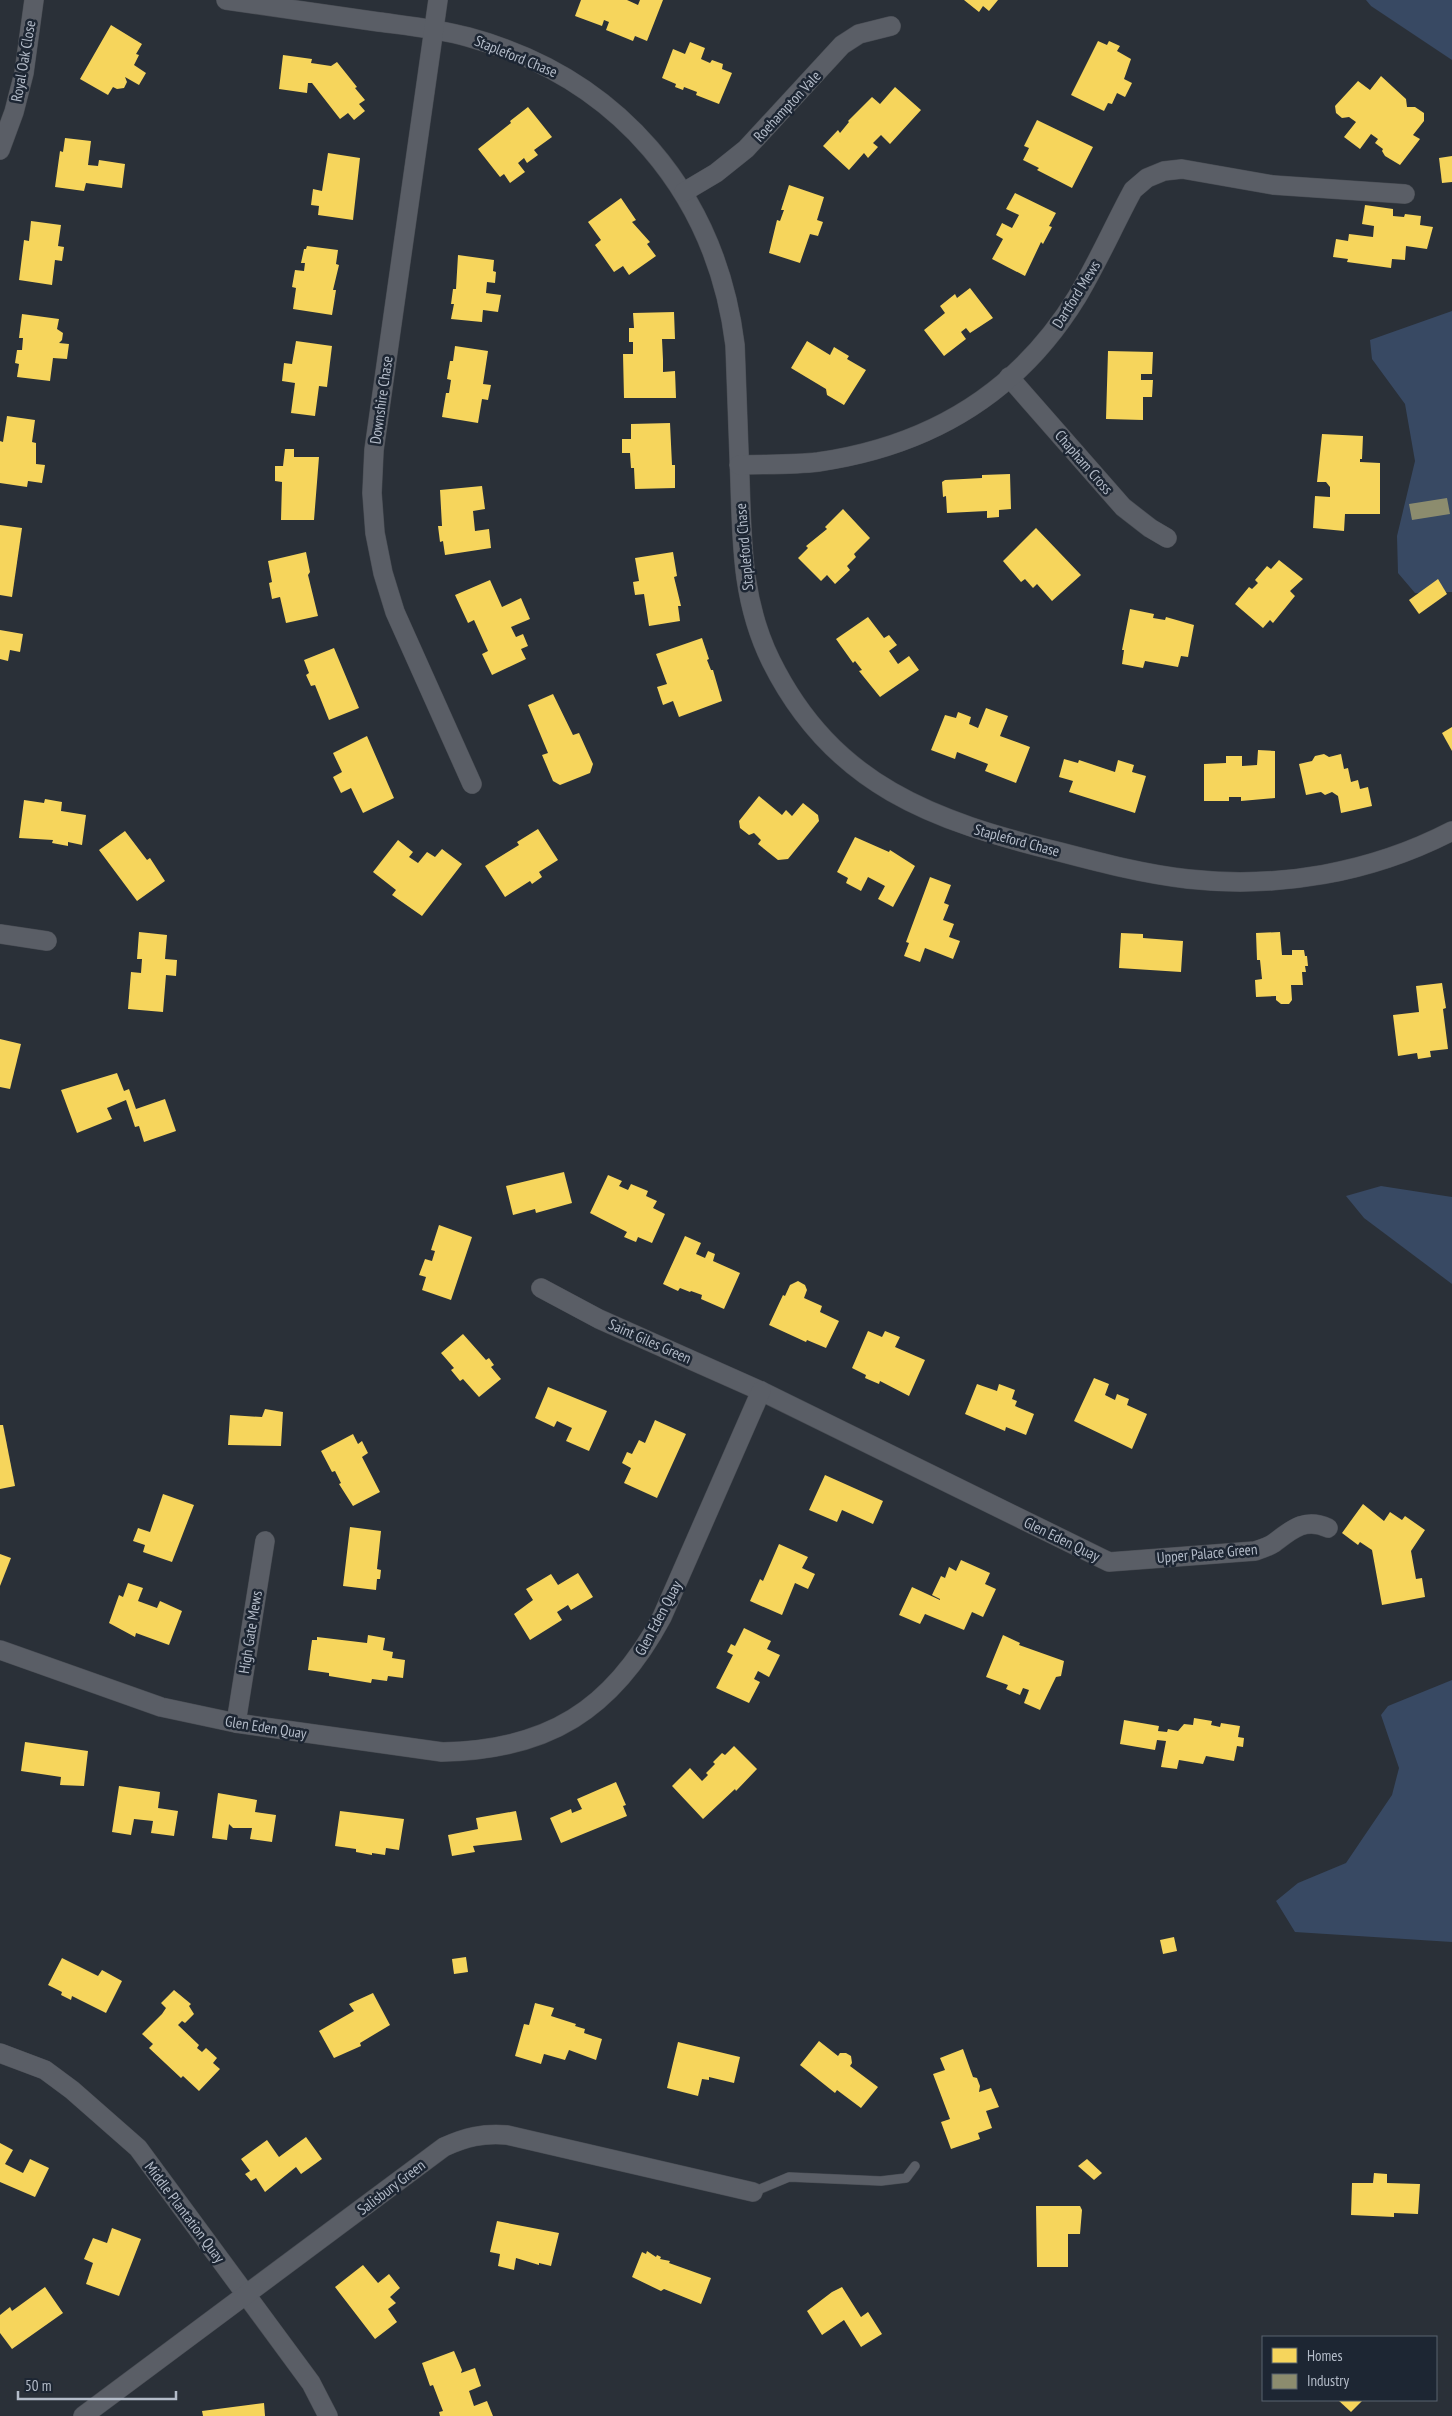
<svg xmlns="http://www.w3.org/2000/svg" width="1452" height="2416" font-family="'PT Sans Narrow',sans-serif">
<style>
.water{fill:#384963}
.homes{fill:#f6d55c}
.industry{fill:#8c8c6e}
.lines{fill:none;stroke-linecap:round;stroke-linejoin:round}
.service-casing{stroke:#484c53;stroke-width:10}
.minor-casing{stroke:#484c53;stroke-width:20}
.service{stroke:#5a5e66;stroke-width:9}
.minor{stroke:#5a5e66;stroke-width:19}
.labels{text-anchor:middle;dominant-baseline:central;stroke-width:5;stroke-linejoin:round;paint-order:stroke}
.street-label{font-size:15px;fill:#b4bcc9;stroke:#1d2633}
</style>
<rect width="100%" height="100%" fill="#2a3038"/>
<g class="water">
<polygon points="1366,0 1452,0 1452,60 1371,6"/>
<polygon points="1452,311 1452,592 1415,593 1398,573 1397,536 1415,461 1405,404 1372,359 1370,340"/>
<polygon points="1381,1186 1452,1197 1452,1284 1364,1218 1346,1196"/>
<polygon points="1452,1680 1452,1942 1295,1932 1276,1901 1298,1883 1346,1863 1392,1795 1399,1768 1381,1715 1388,1706"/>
</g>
<g class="homes">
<polygon points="581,0 627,0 638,5 640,0 663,0 647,41 635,36 633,41 606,30 609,22 604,20 602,26 575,16"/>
<polygon points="964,0 998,0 989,11 983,6 979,12"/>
<polygon points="111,25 142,44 136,54 139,55 134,65 146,73 139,85 125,77 127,82 124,88 117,89 113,87 108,95 80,79"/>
<polygon points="1098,41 1107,45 1109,41 1120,46 1117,51 1131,59 1124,79 1132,83 1125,97 1117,93 1112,104 1108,103 1104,111 1071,95"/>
<polygon points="690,42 705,48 701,59 710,63 712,60 723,64 722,69 732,73 719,104 696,95 697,92 684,87 683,90 675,87 676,84 662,78 673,49 685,54"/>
<polygon points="283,55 312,59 311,63 331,66 337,62 357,87 355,88 365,100 359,104 365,111 354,120 348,113 340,119 312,83 308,83 307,93 279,89"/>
<polygon points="1381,76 1406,99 1407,107 1415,107 1424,113 1424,121 1413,135 1420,139 1400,165 1385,156 1382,151 1383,149 1375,143 1378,139 1371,134 1360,149 1344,137 1356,122 1349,117 1342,118 1336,113 1335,106 1358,81 1370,90"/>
<polygon points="895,87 921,110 890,144 881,135 873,143 878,147 868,158 864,153 849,170 823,146 838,130 840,133 849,122 848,121 872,97 880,104"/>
<polygon points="528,107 552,137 534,150 538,155 527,163 524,158 518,163 525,172 510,183 504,174 500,177 478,149 511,123 510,121"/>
<polygon points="1037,120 1093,147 1072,188 1037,170 1039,168 1023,160 1029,148 1024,146"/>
<polygon points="65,138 91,141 88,165 98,166 99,160 125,164 122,188 86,183 84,191 55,187 60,151 63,152"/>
<polygon points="328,153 360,158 353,220 318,215 319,206 311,205 313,189 322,191"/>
<polygon points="1452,156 1452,182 1442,183 1439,158"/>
<polygon points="789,185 824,197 817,220 823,222 818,236 810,234 800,263 769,253 777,220 780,221 784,210 781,210"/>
<polygon points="1015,193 1056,213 1049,226 1052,227 1043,244 1041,242 1025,276 992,259 1003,239 996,235 1002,223 1012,228 1019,215 1006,209"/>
<polygon points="621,198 636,220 632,222 650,242 647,244 656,256 629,275 623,266 614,272 595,245 601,240 588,222"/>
<polygon points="1365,205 1393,209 1393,216 1404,217 1405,214 1421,216 1420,225 1433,227 1427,249 1406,246 1405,260 1392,259 1391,268 1347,262 1348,259 1333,257 1336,239 1348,241 1349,234 1373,237 1374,226 1362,224"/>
<polygon points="31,221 61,225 58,246 64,247 62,261 55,260 52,285 19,280 24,240 29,241"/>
<polygon points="307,246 338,250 336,264 339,265 333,290 336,290 332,315 293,309 296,288 292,287 295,270 304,271 305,263 301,263 304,249 306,249"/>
<polygon points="458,255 494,260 493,271 496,272 495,283 487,282 486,293 501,295 498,312 483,310 482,322 451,319 454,304 451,304 453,289 456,289"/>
<polygon points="970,288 993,318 970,333 966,328 961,332 966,339 944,356 924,330 945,313 940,306 955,294 957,298"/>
<polygon points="674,312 675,339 662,339 663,360 663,372 675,371 676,398 624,398 623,354 633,354 633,342 629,342 629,328 634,328 633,313"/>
<polygon points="22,314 59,319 57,329 63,333 62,340 59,343 69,344 67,359 53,358 50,381 17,377 19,364 15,363 17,350 22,350 23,338 19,338"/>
<polygon points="296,341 332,346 327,387 319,386 315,416 291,413 295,383 282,381 284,363 292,364"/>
<polygon points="807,341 830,355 834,347 849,356 847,359 866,370 844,405 827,395 826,389 791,368"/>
<polygon points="455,346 488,351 483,384 491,385 488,400 482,399 478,423 442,417 446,393 449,393 451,380 447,379 450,361 453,361"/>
<polygon points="1108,351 1153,352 1152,374 1141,374 1141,380 1153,380 1152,397 1143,397 1143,420 1106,419"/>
<polygon points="7,416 35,420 32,442 36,443 36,464 45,465 42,483 28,481 27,487 0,483 0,441 3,442"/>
<polygon points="670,423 672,465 675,465 675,488 635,489 634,468 631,468 630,453 622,453 622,439 631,439 631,424"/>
<polygon points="1322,434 1363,436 1362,459 1360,459 1360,462 1380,463 1380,514 1345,514 1344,531 1313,528 1315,496 1330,497 1330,487 1326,482 1317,482"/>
<polygon points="285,449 294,449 294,457 319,457 314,520 281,520 282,482 275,481 275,466 283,466"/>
<polygon points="1010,474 1011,509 999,510 999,517 987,518 987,511 947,513 946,496 943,497 942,482 945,480 982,478 982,475"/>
<polygon points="482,486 485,509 473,511 475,531 489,529 491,548 445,555 443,541 440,542 438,526 442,526 440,490"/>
<polygon points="843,509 870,538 854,554 856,557 847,566 850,570 835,584 827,575 821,581 798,558 808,548 806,546 827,529 825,527"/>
<polygon points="0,525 22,528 12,597 0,595"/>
<polygon points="1036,528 1081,575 1052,601 1037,584 1033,588 1025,579 1021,582 1003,561"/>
<polygon points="306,552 310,572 308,575 318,616 286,623 280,597 272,599 269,583 272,582 268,561"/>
<polygon points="673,552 677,576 674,577 681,606 678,606 680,621 649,626 644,594 635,595 633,582 639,581 635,558"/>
<polygon points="1279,560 1303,579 1290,591 1295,596 1273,623 1270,620 1263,628 1235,604 1249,587 1252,589 1258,583 1255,580 1267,566 1271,569"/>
<polygon points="1438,579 1447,594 1419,614 1409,600"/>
<polygon points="490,580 502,607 521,598 530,619 511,627 516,637 523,634 528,646 521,649 526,659 492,675 482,654 488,651 474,620 468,623 455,595"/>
<polygon points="1130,609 1154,614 1153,618 1165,620 1166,617 1194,625 1188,657 1181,656 1178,667 1145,661 1143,668 1122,664 1124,650 1122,650"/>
<polygon points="868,617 884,638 889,635 897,645 889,651 898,664 909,656 919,670 880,697 859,671 862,670 855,661 853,663 836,639"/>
<polygon points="0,630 23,634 20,652 10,650 8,661 0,659"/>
<polygon points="702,638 709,659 707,660 711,670 713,670 722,701 679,717 673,701 663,705 657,687 667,684 656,654"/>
<polygon points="334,648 359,708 329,720 315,685 311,686 306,675 309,673 304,660"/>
<polygon points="553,694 573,735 579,733 593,764 590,773 560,785 553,781 542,755 548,753 528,705"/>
<polygon points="986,708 1008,716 1000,736 1030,747 1016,783 985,771 988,764 957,752 955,759 931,750 945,715 956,718 958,712 971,717 969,724 978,728"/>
<polygon points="1452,727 1452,751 1442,733"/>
<polygon points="367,736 394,798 363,813 351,788 341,793 333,777 342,772 333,753"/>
<polygon points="1258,750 1275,751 1275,798 1241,801 1241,797 1229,797 1229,801 1204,801 1204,764 1226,763 1226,756 1242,756 1242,766 1257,765"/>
<polygon points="1324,754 1329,757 1341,754 1344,769 1348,768 1351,782 1358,780 1360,789 1368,787 1372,806 1341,813 1338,796 1332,792 1325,795 1321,792 1306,795 1299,764 1312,761 1315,756"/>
<polygon points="1064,759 1078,763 1079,760 1115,772 1118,760 1134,765 1132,772 1146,776 1135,813 1069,792 1073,781 1059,777"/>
<polygon points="759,796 782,815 786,810 792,816 803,803 818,815 819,821 788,859 778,860 758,844 761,840 754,833 749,835 740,828 739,821"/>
<polygon points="45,799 62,802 61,811 86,815 82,845 68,842 68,846 52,843 53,840 19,838 24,800 44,803"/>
<polygon points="538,829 558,860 539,872 542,877 532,884 530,881 505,897 485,866 519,845 517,842"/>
<polygon points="125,831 147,860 150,858 165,881 137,901 99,850"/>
<polygon points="855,837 889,852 890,850 915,866 893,907 878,899 885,886 868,877 861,891 846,883 848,878 837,872"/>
<polygon points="398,840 413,852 409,857 418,863 427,852 435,857 442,849 462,864 422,916 392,895 396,890 373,872"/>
<polygon points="930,877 951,885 944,903 949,905 943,920 954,924 949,937 960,941 953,959 925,948 920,962 904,956 909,943 906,942"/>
<polygon points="139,932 167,935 165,959 177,960 176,976 166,975 163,1012 128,1009 131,972 141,973 142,959 137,959"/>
<polygon points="1280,932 1282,955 1292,955 1292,950 1304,950 1305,956 1307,956 1308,966 1305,966 1306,972 1302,972 1303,985 1291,985 1292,1000 1289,1004 1281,1004 1276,1000 1276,996 1256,997 1255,980 1262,979 1260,960 1257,960 1256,933"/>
<polygon points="1121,933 1143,934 1143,938 1183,941 1181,972 1119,968"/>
<polygon points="1442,983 1446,1008 1443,1009 1448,1049 1430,1051 1431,1057 1418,1059 1417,1053 1398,1056 1393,1015 1419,1012 1416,986"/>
<polygon points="0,1039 21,1044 10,1089 0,1087"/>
<polygon points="117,1073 124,1091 129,1089 136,1109 165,1099 176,1131 144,1142 139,1126 135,1127 126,1100 107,1108 112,1119 77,1133 61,1090"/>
<polygon points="564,1172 572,1203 536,1213 535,1209 513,1215 506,1186"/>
<polygon points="608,1175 622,1181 619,1186 628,1190 631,1184 648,1191 646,1196 657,1201 653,1208 665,1214 652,1243 638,1237 636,1242 624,1237 627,1232 590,1213"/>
<polygon points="439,1225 472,1237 451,1300 422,1290 426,1277 419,1275 425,1259 432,1261 435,1251 431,1250"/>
<polygon points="685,1236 701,1243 696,1254 705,1258 708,1251 715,1254 713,1261 740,1273 724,1309 701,1299 702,1295 691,1291 690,1292 680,1288 678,1291 663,1284"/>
<polygon points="798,1281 805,1285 807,1290 804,1298 822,1306 820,1312 839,1321 826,1348 807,1340 806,1342 769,1325 783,1295 785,1296 790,1285"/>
<polygon points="868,1331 882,1337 885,1331 900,1337 895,1347 925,1360 909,1396 880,1381 879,1384 865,1378 866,1375 852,1368"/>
<polygon points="463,1334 486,1360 489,1358 494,1365 491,1367 501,1379 479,1397 463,1379 460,1381 451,1370 454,1368 441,1353"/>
<polygon points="1094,1378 1109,1384 1105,1395 1115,1400 1117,1394 1129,1399 1127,1405 1147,1414 1132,1449 1074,1421"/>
<polygon points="977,1384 997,1391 999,1384 1015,1390 1012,1399 1017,1401 1015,1406 1034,1414 1026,1435 1006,1427 1005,1431 965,1414"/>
<polygon points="548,1387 607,1411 589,1451 566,1441 572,1428 557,1421 554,1427 535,1418"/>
<polygon points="265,1409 283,1412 281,1446 228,1445 230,1415 262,1417"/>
<polygon points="655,1420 686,1434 657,1498 624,1483 631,1468 622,1463 627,1452 632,1454 639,1440 645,1443"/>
<polygon points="0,1425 3,1425 15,1486 0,1489"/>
<polygon points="353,1434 358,1444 362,1441 368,1453 362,1457 380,1492 353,1506 339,1484 341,1483 335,1471 332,1472 321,1451"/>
<polygon points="825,1475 883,1501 873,1524 842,1510 837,1522 809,1510"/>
<polygon points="163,1494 194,1505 172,1562 143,1552 145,1545 133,1541 138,1528 150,1532"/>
<polygon points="1363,1504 1384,1521 1390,1512 1402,1520 1405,1516 1425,1530 1411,1551 1416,1579 1422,1578 1425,1597 1382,1605 1372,1550 1360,1542 1358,1545 1342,1533"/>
<polygon points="350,1527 381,1531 377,1569 381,1570 380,1579 377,1579 376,1590 343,1586"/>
<polygon points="779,1544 808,1557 802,1568 815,1574 808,1589 795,1583 782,1615 750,1601 760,1579 763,1581"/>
<polygon points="0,1554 11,1558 0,1586"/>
<polygon points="961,1560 990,1573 985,1584 996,1589 983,1617 972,1612 964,1630 925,1614 920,1624 899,1615 912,1587 940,1600 940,1599 932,1595 941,1576 945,1578 949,1567 956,1571"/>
<polygon points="578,1573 593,1597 571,1610 568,1605 557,1612 562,1620 530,1640 514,1614 533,1600 526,1589 551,1574 558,1585"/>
<polygon points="128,1583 143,1588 138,1601 157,1608 160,1601 182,1611 169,1645 136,1633 135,1637 109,1623 119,1595 123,1597"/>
<polygon points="744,1628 771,1641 767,1649 780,1655 769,1677 758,1671 754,1679 760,1682 749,1703 716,1688 733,1655 727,1652 731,1644 735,1646"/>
<polygon points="368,1635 385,1638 383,1650 393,1652 392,1658 405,1660 403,1678 388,1676 387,1681 372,1679 371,1683 329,1676 329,1673 308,1670 312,1640 317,1640 317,1637 367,1643"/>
<polygon points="1003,1635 1020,1643 1019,1645 1064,1661 1061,1676 1056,1677 1040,1710 1024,1703 1029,1690 1023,1688 1020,1695 1006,1689 1008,1685 986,1677"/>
<polygon points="1194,1718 1212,1721 1211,1725 1220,1727 1221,1723 1240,1726 1238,1737 1244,1738 1243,1747 1237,1746 1234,1761 1206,1756 1203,1764 1179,1760 1177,1769 1161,1767 1166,1741 1157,1740 1155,1750 1120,1744 1124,1720 1159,1726 1158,1731 1167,1732 1168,1729 1178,1731 1184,1724 1193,1725"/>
<polygon points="25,1742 88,1751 84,1786 60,1785 61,1777 21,1771"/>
<polygon points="734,1746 757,1769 736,1791 735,1789 703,1819 672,1786 690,1768 702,1781 708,1775 706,1773 715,1764 713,1762 722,1753 725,1755"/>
<polygon points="616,1782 626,1805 623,1806 627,1816 561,1843 550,1818 571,1809 572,1813 582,1809 577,1799"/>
<polygon points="119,1786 160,1792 158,1808 178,1811 174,1836 151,1833 153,1821 134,1819 131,1835 112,1832"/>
<polygon points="218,1793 257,1800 255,1812 276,1815 272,1842 250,1839 252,1828 233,1828 229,1824 227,1840 212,1838"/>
<polygon points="340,1811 404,1819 399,1850 386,1848 385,1855 372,1853 372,1855 356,1852 356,1849 335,1846"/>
<polygon points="516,1811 522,1840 473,1846 475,1852 452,1856 448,1835 478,1829 476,1818"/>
<polygon points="1174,1937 1177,1951 1163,1954 1160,1940"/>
<polygon points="466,1957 468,1972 454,1974 452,1959"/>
<polygon points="62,1958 98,1976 102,1970 122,1981 106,2013 72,1996 71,2000 61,1995 62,1992 48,1985"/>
<polygon points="174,1990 191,2004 189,2006 194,2014 185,2023 182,2021 178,2025 199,2045 197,2048 202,2052 206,2048 217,2058 213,2063 220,2069 199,2091 183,2076 181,2078 149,2048 153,2044 142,2034 162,2014 166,2008 161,2003"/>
<polygon points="373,1993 390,2025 360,2043 361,2046 334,2058 319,2031 354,2011 349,2004"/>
<polygon points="535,2003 554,2008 551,2016 576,2024 575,2026 585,2029 584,2033 602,2039 596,2060 569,2050 565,2060 544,2054 541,2064 515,2056 524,2024 529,2025"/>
<polygon points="819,2041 838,2056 840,2053 846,2053 851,2056 852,2063 850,2066 878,2087 861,2108 837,2090 835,2093 800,2065"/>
<polygon points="678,2042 740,2057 734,2083 709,2077 709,2080 702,2079 698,2096 667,2088"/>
<polygon points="963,2049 973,2077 977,2078 980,2086 979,2092 991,2088 999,2107 986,2111 992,2128 978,2133 980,2139 951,2149 941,2122 950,2119 933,2074 945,2070 940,2058"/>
<polygon points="306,2137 322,2159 301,2174 296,2167 265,2192 256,2178 251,2181 245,2174 250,2171 241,2159 267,2140 279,2157"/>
<polygon points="0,2143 13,2150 5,2164 23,2173 30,2159 49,2168 35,2197 0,2182"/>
<polygon points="1087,2159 1102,2173 1094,2180 1078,2166"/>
<polygon points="1374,2173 1387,2174 1387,2183 1420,2184 1418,2214 1394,2213 1394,2217 1351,2215 1352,2183 1373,2183"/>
<polygon points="1036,2206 1080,2206 1082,2210 1080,2234 1068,2234 1068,2267 1037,2267"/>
<polygon points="497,2221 559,2233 551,2266 539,2263 539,2265 516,2258 514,2270 498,2266 500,2254 490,2252"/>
<polygon points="112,2228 141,2239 119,2296 86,2284 93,2263 84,2259 93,2238 107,2243"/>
<polygon points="647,2251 656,2257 657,2255 661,2257 660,2259 670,2261 669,2263 711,2278 701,2304 664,2289 661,2291 632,2277 642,2252 646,2254"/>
<polygon points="363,2265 378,2283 389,2274 400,2288 390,2297 396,2303 388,2309 397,2322 375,2339 335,2287"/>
<polygon points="45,2287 63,2313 12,2349 0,2333 0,2315 10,2307 12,2311"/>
<polygon points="842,2287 861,2317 868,2312 882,2334 861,2347 844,2320 822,2335 807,2311 832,2292"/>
<polygon points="454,2351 462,2370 461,2373 475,2368 481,2386 469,2391 474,2406 487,2401 493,2416 440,2416 439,2412 443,2411 433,2385 430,2386 422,2363"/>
<polygon points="1338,2400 1363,2400 1351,2412"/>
<polygon points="264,2403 265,2416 203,2416 202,2411"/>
</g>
<polygon class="industry" points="1447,498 1450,514 1412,520 1409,504"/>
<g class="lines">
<g class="service-casing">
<polyline id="service" points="753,2192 789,2177 881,2181 906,2178 915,2166"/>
</g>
<g class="minor-casing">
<g id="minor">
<path d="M226,0c51,7 102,15 153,22 30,4 60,7 89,15 149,40 248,155 267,308 2,45 3,90 5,136 2,64 2,121 31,180 62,125 163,160 289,191 42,11 84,22 128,27 90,10 183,-6 264,-48"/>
<polyline points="438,0 374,450 372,493 375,533 383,573 395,612 472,784"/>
<polyline points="0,150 14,112 24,73 34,0"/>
<polyline points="684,192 716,173 746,149 842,45 859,34 891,26"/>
<polyline points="1009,377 1123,507 1150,528 1167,538"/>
<path d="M739,465c26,-1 54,0 79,-3 111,-16 200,-69 259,-165 21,-35 37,-72 56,-107l14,-12 17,-7 18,-2 91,16 132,9"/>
<polyline points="0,934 47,941"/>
<path d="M541,1288l58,31 162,72 348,171 146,-11c6,-2 13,-4 19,-8 17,-13 31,-26 54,-15"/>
<path d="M0,1650l161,57 75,16 206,29c106,-2 170,-42 220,-135l99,-226"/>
<polyline points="236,1723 265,1541"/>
<polyline points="0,2053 45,2070 72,2090 138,2148 311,2383 328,2416"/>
<path d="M83,2416l361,-269c22,-10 39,-14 63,-12l246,57"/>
</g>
</g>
<use href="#service" class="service"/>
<use href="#minor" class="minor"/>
</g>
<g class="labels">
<g class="street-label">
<text transform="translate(516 56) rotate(22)">Stapleford Chase</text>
<text transform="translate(23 61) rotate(-80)">Royal Oak Close</text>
<text transform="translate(787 106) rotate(-47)">Roehampton Vale</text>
<text transform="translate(1076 294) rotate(-58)">Dartford Mews</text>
<text transform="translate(381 400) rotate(-82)">Downshire Chase</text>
<text transform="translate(1084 462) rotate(49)">Chapham Cross</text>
<text transform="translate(744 547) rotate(-95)">Stapleford Chase</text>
<text transform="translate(1017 840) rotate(15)">Stapleford Chase</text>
<text transform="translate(650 1341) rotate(24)">Saint Giles Green</text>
<text transform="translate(1062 1539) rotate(26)">Glen Eden Quay</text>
<text transform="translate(1207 1553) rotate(-5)">Upper Palace Green</text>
<text transform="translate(658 1618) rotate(-62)">Glen Eden Quay</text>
<text transform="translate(250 1632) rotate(-81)">High Gate Mews</text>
<text transform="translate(266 1727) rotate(9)">Glen Eden Quay</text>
<text transform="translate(391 2187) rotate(-37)">Salisbury Green</text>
<text transform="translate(185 2212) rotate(53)">Middle Plantation Quay</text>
</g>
</g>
<rect x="1262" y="2336" width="175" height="65" fill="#1d2633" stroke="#59626f"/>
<rect x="1272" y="2348" width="25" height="15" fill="#f6d55c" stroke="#59626f"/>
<text x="1307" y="2361" font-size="15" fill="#b4bcc9">Homes</text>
<rect x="1272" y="2374" width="25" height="15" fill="#8c8c6e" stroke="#59626f"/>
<text x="1307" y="2386" font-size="15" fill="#b4bcc9">Industry</text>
<path d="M18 2391v8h158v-8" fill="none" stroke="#b4bcc9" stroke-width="2.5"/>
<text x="25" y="2391" font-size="15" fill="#b4bcc9" stroke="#1d2633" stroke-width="4" paint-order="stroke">50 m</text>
</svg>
